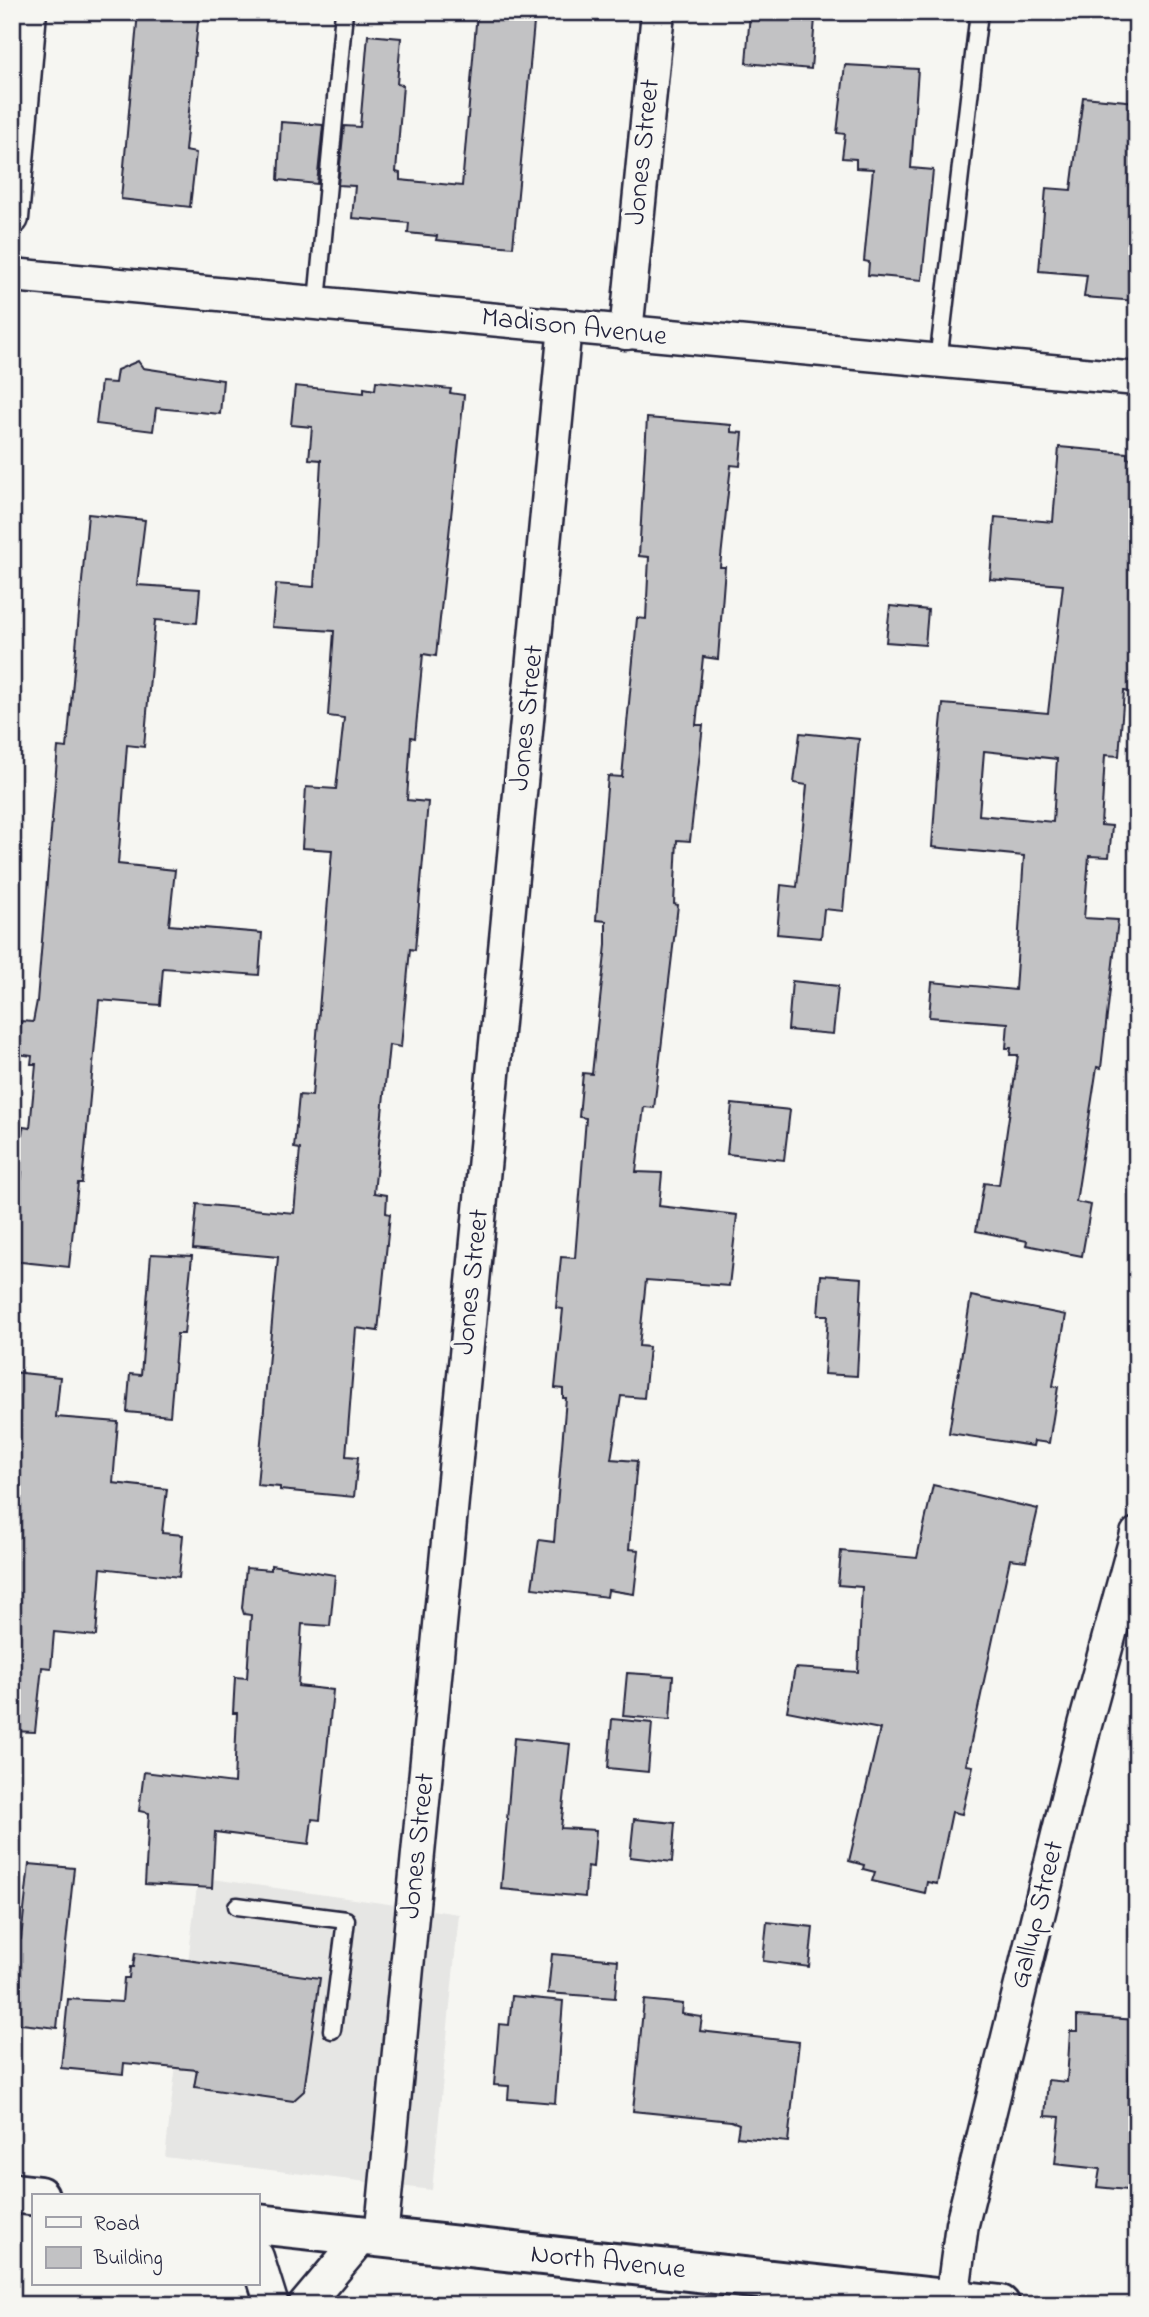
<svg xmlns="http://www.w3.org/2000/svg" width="1149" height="2317" font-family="'Indie Flower',sans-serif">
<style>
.built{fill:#e6e6e4}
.building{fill:#c2c2c4;stroke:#22223b;stroke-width:2;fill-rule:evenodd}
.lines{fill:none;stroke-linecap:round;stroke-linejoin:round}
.service-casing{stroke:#22223b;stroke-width:21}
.minor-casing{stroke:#22223b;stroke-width:37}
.secondary-casing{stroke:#22223b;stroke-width:44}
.service{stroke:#f6f6f2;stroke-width:16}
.minor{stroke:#f6f6f2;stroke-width:32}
.secondary{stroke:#f6f6f2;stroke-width:38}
.labels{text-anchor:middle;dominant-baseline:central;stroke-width:7;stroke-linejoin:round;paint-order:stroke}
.street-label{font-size:28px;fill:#22223b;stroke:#f6f6f2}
</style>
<rect width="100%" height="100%" fill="#f6f6f2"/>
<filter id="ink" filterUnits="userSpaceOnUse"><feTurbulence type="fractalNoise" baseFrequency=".0143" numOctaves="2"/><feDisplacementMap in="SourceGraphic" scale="14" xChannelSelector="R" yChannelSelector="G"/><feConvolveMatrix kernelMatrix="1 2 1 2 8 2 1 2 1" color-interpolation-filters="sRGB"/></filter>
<g filter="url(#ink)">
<polygon class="built" points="198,1877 459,1914 432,2190 165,2157"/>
<g class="building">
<polygon points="138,12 199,12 185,151 196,153 190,207 121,199"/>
<polygon points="477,12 535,12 513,247 436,240 437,236 408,233 409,223 352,218 355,186 338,185 344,126 360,127 368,35 401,38 397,84 403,85 396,172 400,173 400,180 462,186"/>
<polygon points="750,13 815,18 811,69 746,63"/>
<polygon points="845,65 918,69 911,168 933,170 922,280 868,275 869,262 864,261 873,169 856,168 856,159 842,158 845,134 837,133"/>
<polygon points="1083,97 1137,102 1137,301 1084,297 1087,275 1039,271 1046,188 1071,190"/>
<polygon points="281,122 323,125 317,184 278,180"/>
<polygon points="138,361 143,368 223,380 220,414 156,408 153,431 96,424 101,382 115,383 117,370"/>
<polygon points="376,381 451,389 450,393 464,395 436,656 423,654 415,738 411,737 407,800 428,802 415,950 410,949 401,1047 389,1045 374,1193 387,1195 386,1213 390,1214 378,1331 356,1328 346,1456 358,1457 354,1497 280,1490 280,1487 257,1485 278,1257 193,1249 197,1204 294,1213 300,1149 294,1148 299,1095 312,1096 332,850 302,848 306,787 336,789 344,718 328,716 334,631 272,627 276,584 314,587 321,460 309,459 312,427 291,425 295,386 364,393 364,388 375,390"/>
<polygon points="647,418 731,425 731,432 743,433 740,466 731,465 720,567 725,567 718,659 703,657 696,725 703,725 690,841 677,840 674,904 678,905 654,1108 644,1107 636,1172 662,1173 659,1206 737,1215 729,1286 646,1280 639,1346 649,1347 644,1398 621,1396 611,1459 637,1461 629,1549 639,1550 634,1594 608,1590 607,1597 532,1588 539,1540 554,1542 566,1398 563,1398 563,1389 555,1388 563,1309 556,1308 561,1257 575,1258 586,1118 579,1117 583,1073 592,1074 606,945 606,921 596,920 608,776 622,777 637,618 646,619 649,557 639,556"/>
<path d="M1059,447l68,6v5l10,1v234l-13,-2 -5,65 -14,-1 -4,70 11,1 -3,31 -20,-1 -5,62 34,2 -17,148 -4,-1 -21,135 15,3 -9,51 -56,-11 1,-4 -51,-10 8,-48 15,2 19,-130h-8l1,-7h-5l2,-25 -79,-6 3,-35 83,8 9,-134 -92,-9 7,-100 4,-43 105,9 15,-128 -73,-6 5,-62 58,5zM984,751l73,8 -4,63 -74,-7z"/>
<polygon points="88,514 145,520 137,585 200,589 197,623 155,620 144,747 127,745 118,864 175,870 169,925 262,933 259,975 163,968 160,1005 99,1000 82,1183 78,1183 69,1267 12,1261 22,1172 14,1171 17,1141 21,1141 23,1127 30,1128 36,1064 31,1064 32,1056 18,1054 21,1021 33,1022 37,1001 58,747 67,748"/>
<polygon points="890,606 928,610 925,645 886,642"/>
<polygon points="800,733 859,739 843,911 824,909 821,938 777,934 781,885 797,887 807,785 794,783"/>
<polygon points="792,981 838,986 833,1034 788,1030"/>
<polygon points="732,1104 790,1110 784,1160 727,1154"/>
<polygon points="151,1254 192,1256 184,1334 177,1334 170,1416 127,1412 130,1374 141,1375"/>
<polygon points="821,1275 862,1278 857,1376 824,1374 828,1315 818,1315"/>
<polygon points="971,1296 1066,1315 1053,1386 1058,1387 1049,1443 1034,1441 1033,1446 949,1433"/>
<polygon points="12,1372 60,1377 56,1417 118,1422 113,1483 167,1489 162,1533 183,1535 179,1577 101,1568 96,1636 54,1632 51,1668 42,1667 35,1732 12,1731"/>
<polygon points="933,1485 1038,1509 1026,1561 1010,1559 966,1765 973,1766 962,1814 952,1812 937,1884 927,1882 925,1893 872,1881 875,1872 863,1869 864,1865 849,1861 880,1729 787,1711 795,1668 858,1672 862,1587 838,1585 841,1551 917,1558"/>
<polygon points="271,1565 335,1575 330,1626 302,1624 298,1686 333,1690 320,1820 312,1819 309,1844 215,1832 212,1888 145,1884 149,1813 139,1811 144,1772 234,1783 237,1713 233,1713 235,1677 247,1678 251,1615 244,1614 242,1608 246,1568 271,1570"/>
<polygon points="627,1673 673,1676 670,1720 623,1716"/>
<polygon points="612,1719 652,1723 648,1772 608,1768"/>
<polygon points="514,1738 570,1744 561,1828 596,1830 593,1867 587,1866 585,1897 501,1889"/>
<polygon points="634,1819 675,1823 672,1862 630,1857"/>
<polygon points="29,1864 74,1868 57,2028 12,2023 12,1938 21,1939"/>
<polygon points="767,1922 813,1927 809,1967 763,1961"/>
<polygon points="135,1953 320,1978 304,2091 293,2101 194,2087 197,2070 124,2063 123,2074 61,2068 68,1999 122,2002 124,1978 129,1978 130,1967 133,1967"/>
<polygon points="552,1954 618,1960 615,1998 548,1993"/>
<polygon points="512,1996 563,2001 555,2103 508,2099 509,2086 494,2085 499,2024 509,2025"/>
<polygon points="644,2000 683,2004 682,2014 702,2017 700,2031 799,2042 788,2142 737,2137 739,2124 731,2121 633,2111"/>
<polygon points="1077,2016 1137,2020 1137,2067 1130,2067 1127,2128 1137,2129 1137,2191 1097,2187 1100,2169 1055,2164 1060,2117 1045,2116 1048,2080 1067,2082 1070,2031 1077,2031"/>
</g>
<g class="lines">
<g class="service-casing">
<g id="service">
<polyline points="317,302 344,12"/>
<polyline points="938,362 979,12"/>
<polyline points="237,1906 346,1920 332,2030"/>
</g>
</g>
<g class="minor-casing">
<g id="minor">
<polyline points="12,218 30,12"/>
<polyline points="12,275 1137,379"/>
<polyline points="626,333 658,12"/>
<polyline points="381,2238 565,326"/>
<polyline points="257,2257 272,2305"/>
<polyline points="952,2300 962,2224 1085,1725 1137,1534"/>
<polyline points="305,2305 363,2236"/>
</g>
</g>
<g class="secondary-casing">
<g id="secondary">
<polyline points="12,2193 39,2196"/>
<polyline points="257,2224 1000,2305"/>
</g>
</g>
<use href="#service" class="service"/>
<use href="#minor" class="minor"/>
<use href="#secondary" class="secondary"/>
</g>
</g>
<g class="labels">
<g class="street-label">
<text transform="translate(644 152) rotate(-84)">Jones Street</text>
<text transform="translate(574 328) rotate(6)">Madison Avenue</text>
<text transform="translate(528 718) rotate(-84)">Jones Street</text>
<text transform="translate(473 1282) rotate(-84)">Jones Street</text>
<text transform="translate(419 1846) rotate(-84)">Jones Street</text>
<text transform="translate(1038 1915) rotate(-76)">Gallup Street</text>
<text transform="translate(608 2263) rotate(6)">North Avenue</text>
</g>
</g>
<rect width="1149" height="2317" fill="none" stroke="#f6f6f2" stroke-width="42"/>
<rect x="21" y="21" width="1107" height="2275" fill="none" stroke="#22223b" stroke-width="2.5" filter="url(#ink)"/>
<rect x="32" y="2194" width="228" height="91" fill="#f6f6f2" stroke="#a1a1a9" stroke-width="2"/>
<rect x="46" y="2217" width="35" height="10" fill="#f6f6f2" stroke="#a1a1a9" stroke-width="2"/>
<text x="94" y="2230" font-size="21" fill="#22223b">Road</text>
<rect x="46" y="2247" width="35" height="21" fill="#c2c2c4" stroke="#a1a1a9" stroke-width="2"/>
<text x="94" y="2264" font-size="21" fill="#22223b">Building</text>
</svg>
